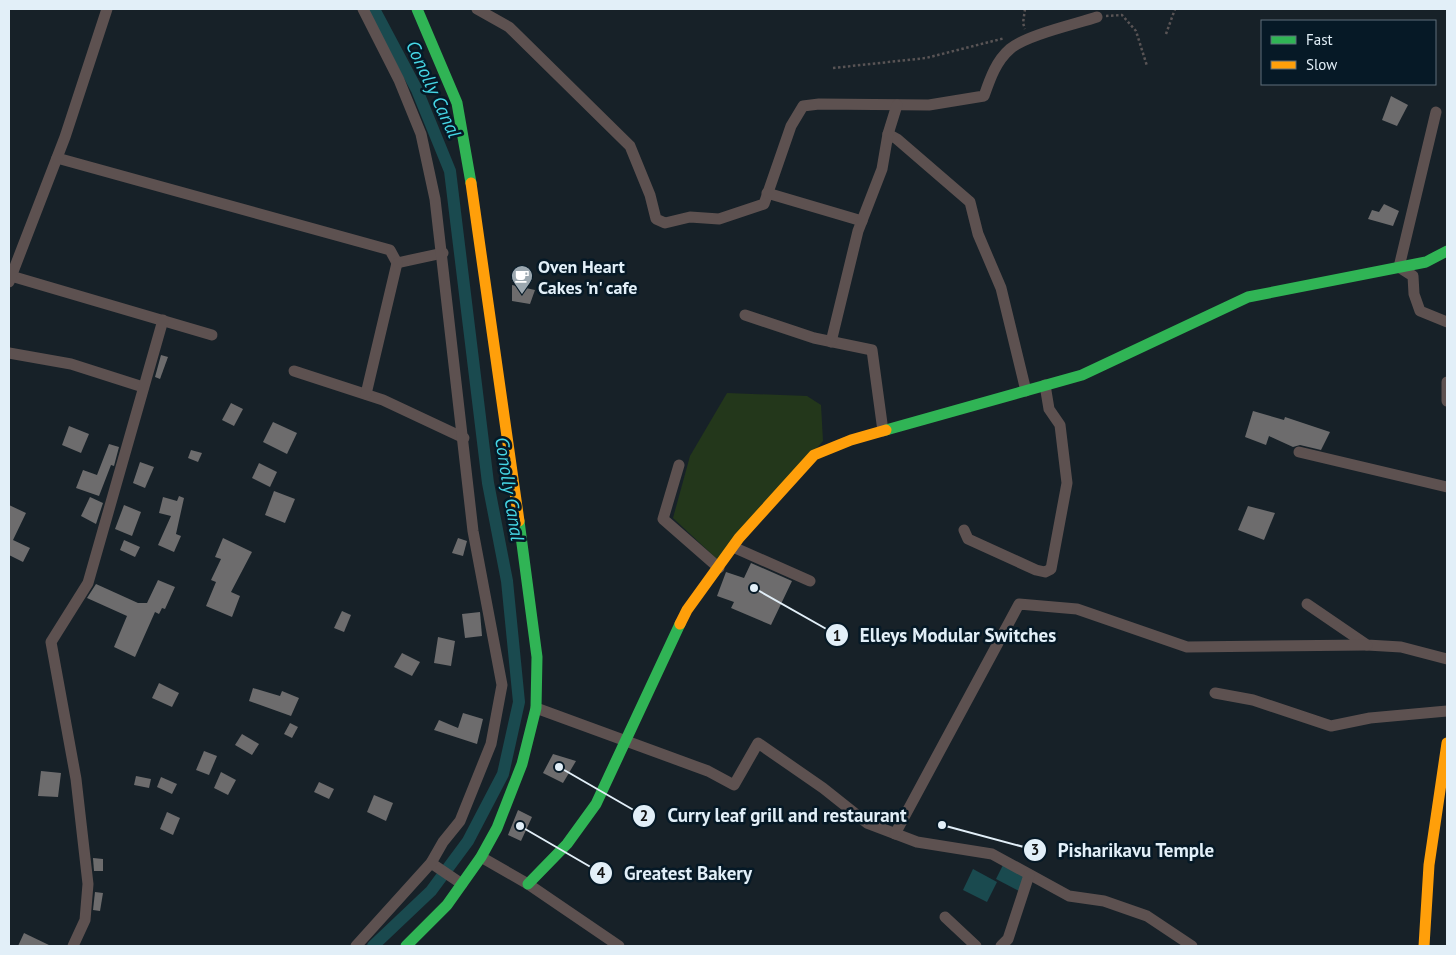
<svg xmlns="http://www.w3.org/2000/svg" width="1456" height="955" font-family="'PT Sans',sans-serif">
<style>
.green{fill:#23371b}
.water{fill:#1a4a4f}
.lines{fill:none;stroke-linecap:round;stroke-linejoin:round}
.canal{stroke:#1a4a4f;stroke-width:12}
.building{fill:#6d6c6d}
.path{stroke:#595455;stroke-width:2.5;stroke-dasharray:2.5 2.5;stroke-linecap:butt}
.street{stroke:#5d5150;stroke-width:11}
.fast{stroke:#30b455;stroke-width:11}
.slow{stroke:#ff9f0a;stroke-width:11}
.labels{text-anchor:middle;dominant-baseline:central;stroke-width:5;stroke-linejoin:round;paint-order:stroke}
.poi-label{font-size:18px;font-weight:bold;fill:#e2eff8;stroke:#061926;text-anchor:start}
.water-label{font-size:19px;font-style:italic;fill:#46d6e5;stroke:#061926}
.leader{fill:none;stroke:#e2eff8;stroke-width:2}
.callout-dot{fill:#e2eff8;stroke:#061926;stroke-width:2}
.mark-label{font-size:15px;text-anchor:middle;font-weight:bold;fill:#111}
.callout-label{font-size:19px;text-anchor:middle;font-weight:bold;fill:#e2eff8;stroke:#061926;stroke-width:5;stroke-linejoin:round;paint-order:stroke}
</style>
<rect width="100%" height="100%" fill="#172128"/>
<polygon class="green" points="727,393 807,396 821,405 823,441 718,560 673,518 690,456"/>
<g class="water">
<polygon points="1004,863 1026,875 1019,891 996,879"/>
<polygon points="973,869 997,882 987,902 963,890"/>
</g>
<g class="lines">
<polyline class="canal" points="373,946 431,891 468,841 503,774 519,702 507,581 488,483 450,171 417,90 374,9"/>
</g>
<g class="building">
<polygon points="1391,96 1408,105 1397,126 1382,120"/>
<polygon points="1384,204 1399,211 1393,226 1368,219 1372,210 1379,212"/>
<polygon points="512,285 535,290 530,304 512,301"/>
<polygon points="161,355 168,357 160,379 155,377"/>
<polygon points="231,403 243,409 234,426 222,420"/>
<polygon points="1253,411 1284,420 1285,417 1330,432 1321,450 1300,445 1293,447 1269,436 1266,445 1245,437"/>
<polygon points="273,422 297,433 287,454 263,442"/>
<polygon points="69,426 89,434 81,453 62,445"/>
<polygon points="109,444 119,447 114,466 111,465 99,496 76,488 83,470 97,475"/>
<polygon points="191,450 202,453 198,462 188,458"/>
<polygon points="140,462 154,467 145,488 133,483"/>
<polygon points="259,463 277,472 270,487 252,478"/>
<polygon points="274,491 295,499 285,523 265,515"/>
<polygon points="179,496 184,498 176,534 181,536 174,552 158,545 171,516 159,513 163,497 177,501"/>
<polygon points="90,497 103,503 96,524 81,516"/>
<polygon points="9,505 26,513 13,540 30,548 23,562 9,555"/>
<polygon points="124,505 141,512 132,536 115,529"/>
<polygon points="1248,506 1275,513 1264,540 1238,530"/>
<polygon points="223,538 252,552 231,592 240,596 232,617 206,606 216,582 211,580 221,559 215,557"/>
<polygon points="458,538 467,541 463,556 452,553"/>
<polygon points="124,540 140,547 135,557 120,550"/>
<polygon points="751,563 792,581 771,625 731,608 734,602 717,596 726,572 744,578"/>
<polygon points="158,580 175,587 165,609 162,608 159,614 155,612 135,657 114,647 127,616 87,598 96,584 138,603 147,603"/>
<polygon points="342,611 351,615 344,632 334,628"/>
<polygon points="480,612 482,636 465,638 462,614"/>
<polygon points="438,637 455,641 451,666 434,663"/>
<polygon points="402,653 420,662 412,676 394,667"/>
<polygon points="159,683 179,693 172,707 152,698"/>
<polygon points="253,688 280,696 282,691 299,698 291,716 249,701"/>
<polygon points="463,713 483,719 477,744 434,730 439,720 458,728"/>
<polygon points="290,723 298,727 292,738 284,734"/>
<polygon points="242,734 259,744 252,755 235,745"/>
<polygon points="204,751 217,756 209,775 196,770"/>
<polygon points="553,754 576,761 563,783 543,773"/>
<polygon points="41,771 61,773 58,797 38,796"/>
<polygon points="221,772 236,780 228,795 214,788"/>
<polygon points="136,776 151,779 149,788 134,785"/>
<polygon points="161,777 177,784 172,794 157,787"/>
<polygon points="319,782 334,789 329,799 314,792"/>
<polygon points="374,795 393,803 386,821 367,812"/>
<polygon points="518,810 532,817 521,841 508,835"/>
<polygon points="167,812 180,818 173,835 160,829"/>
<polygon points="93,858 103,859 103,871 94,871"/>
<polygon points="95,892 103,893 100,911 93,910"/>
<polygon points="24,933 51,946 18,946"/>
</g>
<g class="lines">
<g class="path">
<polyline points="1025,9 1023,23 1025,29"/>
<polyline points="1106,16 1122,15 1136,31 1147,66"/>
<polyline points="1166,34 1175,9"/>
<polyline points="833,68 926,58 1005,38"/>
</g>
<g class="street">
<path d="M477,9l32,18 121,119 20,49 6,24 9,4 25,-6 29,2 45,-15 27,-78 12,-20 16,-2 110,1 55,-9c6,-17 12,-35 26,-47 16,-14 66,-25 87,-32"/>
<polyline points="1436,112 1399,267 1413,276 1414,294 1420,311 1447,322"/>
<polyline points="888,134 897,139 970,202 978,234 1001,288 1026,391"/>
<polyline points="57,158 390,250 397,263 443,253"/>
<polyline points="767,193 862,221"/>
<polyline points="11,276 212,335"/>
<polyline points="9,282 65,137 107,9"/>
<polyline points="745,315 814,338 872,350 883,431"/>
<polyline points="831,342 858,231 882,169 888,134 897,105"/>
<polyline points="9,353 71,364 143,387"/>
<polyline points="294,371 383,400 464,438"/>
<polyline points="1447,382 1447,401"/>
<polyline points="366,394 397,263"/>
<polyline points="1299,452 1447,487"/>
<polyline points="679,465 663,519 719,568"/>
<polyline points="964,530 968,539 1036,570 1045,572 1051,569 1067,483 1060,425 1049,409 1045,385"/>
<polyline points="733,547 810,581"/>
<polyline points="1307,604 1367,645 1401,647 1447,659"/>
<polyline points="1215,693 1253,700 1331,726 1370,718 1447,711"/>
<polyline points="536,708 708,771 734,785 758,743 823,788 867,823 917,842 992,854 1069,896 1104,901 1147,916 1192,946"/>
<polyline points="895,834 1019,604 1077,609 1187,647 1367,645"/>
<polyline points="481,857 528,884 619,946"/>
<polyline points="431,863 462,884"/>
<polyline points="945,917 976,946"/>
<polyline points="73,946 85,920 88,884 76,779 51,642 88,583 163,320"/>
<polyline points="356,946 431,863 443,842 460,821 491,744 502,685 473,531 435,199 421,134 399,80 363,9"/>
<polyline points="1001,946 1008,939 1029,875"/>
</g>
<g class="fast">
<polyline points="417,9 457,103 471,183"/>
<polyline points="886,430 1082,375 1248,297 1426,262 1447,251"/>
<polyline points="528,884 567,844 596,804 680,624"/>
<polyline points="406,946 447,905 481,857 497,828 522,764 536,708 537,657 519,521"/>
</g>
<g class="slow">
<polyline points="471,183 519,521"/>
<polyline points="680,624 687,610 739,538 814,455 851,440 886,430"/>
<polyline points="1424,946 1429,865 1447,743"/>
</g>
</g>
<defs>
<g id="cafe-pin" transform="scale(1.125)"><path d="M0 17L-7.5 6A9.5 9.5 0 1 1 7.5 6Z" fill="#9ba7af" stroke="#061926"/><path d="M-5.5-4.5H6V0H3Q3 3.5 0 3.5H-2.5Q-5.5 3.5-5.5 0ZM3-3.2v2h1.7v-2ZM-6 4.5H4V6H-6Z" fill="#fff"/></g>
</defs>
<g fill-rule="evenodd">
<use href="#cafe-pin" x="522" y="276"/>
</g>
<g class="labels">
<g class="poi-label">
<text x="538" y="266">Oven Heart<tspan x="538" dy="21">Cakes 'n' cafe</tspan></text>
</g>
<g class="water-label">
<text transform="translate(434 89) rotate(65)">Conolly Canal</text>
<text transform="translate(510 489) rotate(81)">Conolly Canal</text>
</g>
</g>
<path class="leader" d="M754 588L837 635M559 767L644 816M942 825L1035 850M520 826L601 873"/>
<g class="callout-dot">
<circle cx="754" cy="588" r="5"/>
<circle cx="559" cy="767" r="5"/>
<circle cx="942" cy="825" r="5"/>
<circle cx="520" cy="826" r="5"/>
<circle cx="837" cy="635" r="12"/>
<circle cx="644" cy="816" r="12"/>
<circle cx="1035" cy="850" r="12"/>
<circle cx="601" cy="873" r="12"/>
</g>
<g class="mark-label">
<text x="837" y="641">1</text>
<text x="644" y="821">2</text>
<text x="1035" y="855">3</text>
<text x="601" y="878">4</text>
</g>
<g class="callout-label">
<text x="958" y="642">Elleys Modular Switches</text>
<text x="787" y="822">Curry leaf grill and restaurant</text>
<text x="1136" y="857">Pisharikavu Temple</text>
<text x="688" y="880">Greatest Bakery</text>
</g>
<rect width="1456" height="955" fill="none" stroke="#e2eff8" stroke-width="20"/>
<rect x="1261" y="20" width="175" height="65" fill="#061926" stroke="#5e6f7a"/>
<rect x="1271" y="36" width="25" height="8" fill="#30b455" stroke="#5e6f7a"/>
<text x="1306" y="45" font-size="15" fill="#e2eff8">Fast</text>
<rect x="1271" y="61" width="25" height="8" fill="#ff9f0a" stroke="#5e6f7a"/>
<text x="1306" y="70" font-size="15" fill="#e2eff8">Slow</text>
</svg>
